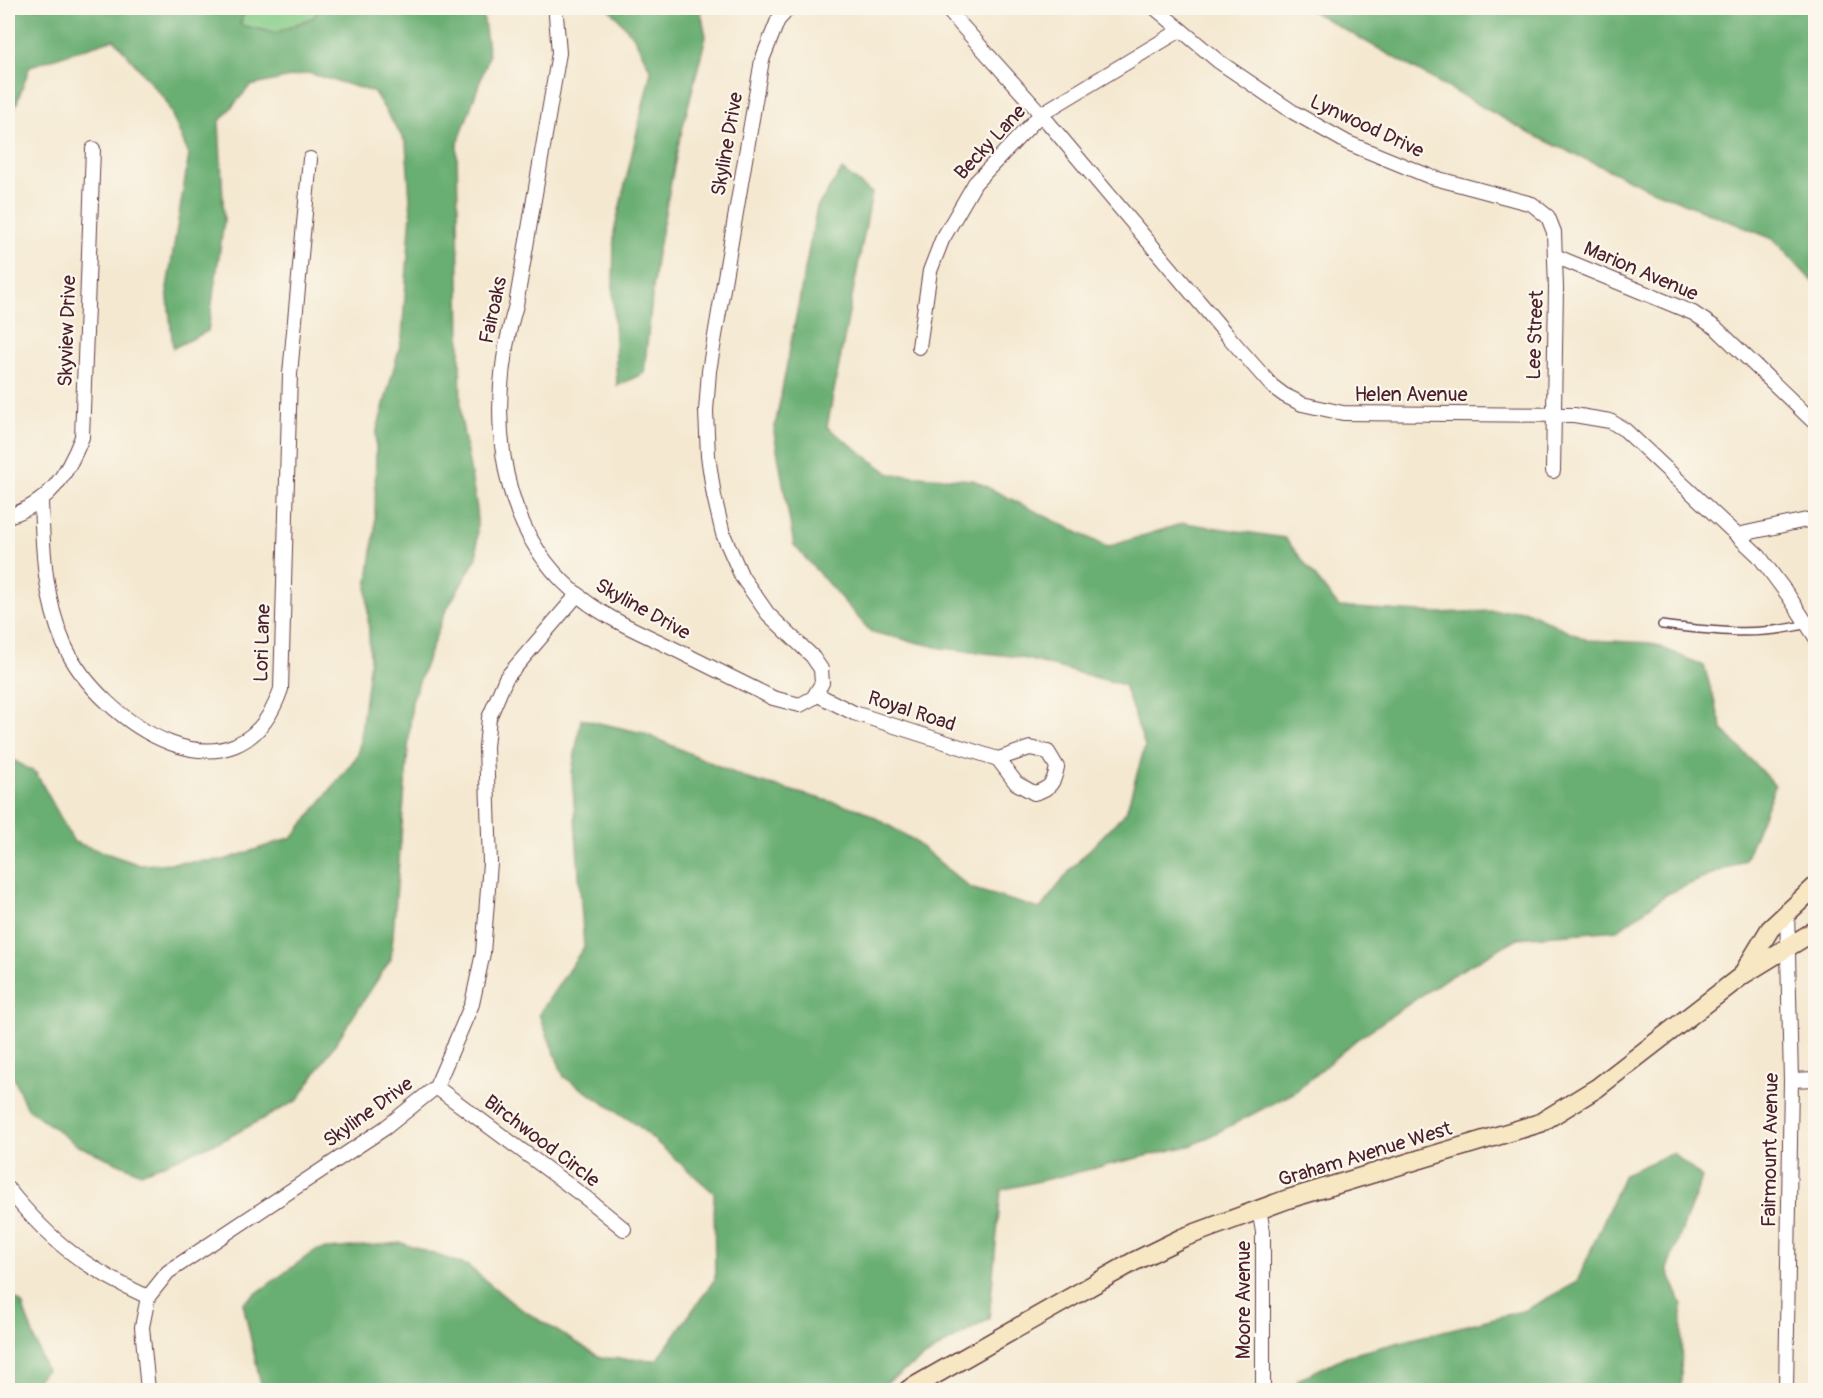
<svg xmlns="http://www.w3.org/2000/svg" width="1823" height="1398" font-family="Pangolin,sans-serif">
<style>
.green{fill:#82ca85;stroke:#667458;stroke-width:1.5}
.forest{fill:#69ae72;stroke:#5a664e;stroke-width:1.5}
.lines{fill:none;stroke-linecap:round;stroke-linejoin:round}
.lane-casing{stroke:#643d44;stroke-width:10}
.street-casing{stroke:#643d44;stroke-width:16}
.secondary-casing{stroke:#643d44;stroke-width:21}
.lane{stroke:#fff;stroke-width:7}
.street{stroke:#fff;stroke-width:14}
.secondary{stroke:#f7e8c3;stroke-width:18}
.labels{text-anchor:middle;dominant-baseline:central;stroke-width:4.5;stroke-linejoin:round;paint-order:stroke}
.street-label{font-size:20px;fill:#4a1f2b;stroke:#fbf7ec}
</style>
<rect width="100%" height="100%" fill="#fbf7ec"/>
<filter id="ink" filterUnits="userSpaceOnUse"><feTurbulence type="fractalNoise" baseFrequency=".0167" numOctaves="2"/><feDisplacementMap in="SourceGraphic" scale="12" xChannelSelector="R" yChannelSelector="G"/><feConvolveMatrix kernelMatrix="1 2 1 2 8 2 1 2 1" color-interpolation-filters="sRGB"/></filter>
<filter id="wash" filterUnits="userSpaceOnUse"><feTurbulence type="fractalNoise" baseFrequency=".008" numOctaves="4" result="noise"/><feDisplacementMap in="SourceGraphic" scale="24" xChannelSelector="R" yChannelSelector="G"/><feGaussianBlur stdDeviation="1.35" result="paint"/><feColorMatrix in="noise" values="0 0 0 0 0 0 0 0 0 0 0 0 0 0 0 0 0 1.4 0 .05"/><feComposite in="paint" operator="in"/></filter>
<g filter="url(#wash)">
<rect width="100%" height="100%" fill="#f4e8d0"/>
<polygon class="green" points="245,8 318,8 315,17 276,33 240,25"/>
<g class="forest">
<polygon points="8,8 245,8 240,25 276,33 314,17 318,8 482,8 489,56 457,146 461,418 477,509 477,557 444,614 412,701 391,959 298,1100 225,1139 141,1173 77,1145 26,1107 8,1064 8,757 36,773 74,842 140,865 224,860 293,837 358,755 370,660 367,588 375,529 376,434 402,338 411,213 406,143 374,92 308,73 250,86 219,122 224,221 208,331 173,348 167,288 189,155 166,101 114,39 30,66 8,127"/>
<polygon points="609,8 700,8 706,36 678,146 656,259 644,373 617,386 613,294 614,232 651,71 634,37"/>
<polygon points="1306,8 1815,8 1815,284 1773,239 1650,189 1531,134"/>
<polygon points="842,170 872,193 827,427 890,474 973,480 1107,547 1184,523 1285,538 1339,607 1436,613 1524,610 1587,640 1651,643 1704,666 1723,730 1775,786 1745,860 1667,894 1618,930 1518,938 1447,978 1356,1040 1295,1092 1193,1145 1001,1190 989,1319 940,1347 875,1390 262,1390 243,1303 316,1250 402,1243 468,1266 516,1306 601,1358 657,1360 715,1279 714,1193 636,1124 564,1077 539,1014 584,947 572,773 581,719 643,733 748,779 862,810 912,839 970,888 1040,909 1072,868 1126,812 1145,746 1124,685 1019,657 942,648 871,632 794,545 774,432 817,207"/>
<polygon points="1673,1153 1702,1178 1667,1269 1682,1305 1681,1390 1297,1390 1298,1380 1346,1356 1526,1310 1577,1282 1624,1174"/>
<polygon points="8,1292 22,1304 46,1371 23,1390 8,1390"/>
</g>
</g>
<g filter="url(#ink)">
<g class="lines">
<g class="lane-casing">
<path id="lane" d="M1662,625c49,6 97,12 145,-1"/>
</g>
<g class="street-casing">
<g id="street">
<polyline points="946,8 1041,114 1227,335 1272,386 1284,395 1302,404 1343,413 1574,415 1610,421 1625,430 1759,556 1788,595 1816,638"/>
<polyline points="1155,8 1218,61 1293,112 1348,143 1431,177 1532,204 1548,217 1554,232 1556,288 1553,471"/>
<path d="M556,15l3,38 -43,252c-28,95 -24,214 56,285 27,25 61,39 94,55 36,18 71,35 107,53l27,7 13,-7 9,-15 -1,-14 -9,-13 -44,-42 -26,-37 -19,-43 -9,-38 -6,-40 -2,-45 3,-40 53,-311 16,-40 11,-12"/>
<polyline points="1555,256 1693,313 1716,328 1816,424"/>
<polyline points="919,347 930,271 942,240 975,183 1041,114 1179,31"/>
<path d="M41,501c2,50 3,96 23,143 36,80 175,169 217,45l9,-315 20,-215"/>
<path d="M8,516c41,-12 59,-41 74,-79l11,-288"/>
<polyline points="1737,535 1816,518"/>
<polyline points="816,694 854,713 998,759"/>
<path d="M1030,748l18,4 9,15c-3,16 -7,22 -23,26l-18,-10 -18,-24z"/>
<polyline points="1791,1080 1816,1079"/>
<polyline points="436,1087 586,1198 624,1229"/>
<path d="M8,1189c44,54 77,79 140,108"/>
<polyline points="1259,1209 1263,1232 1263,1390"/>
<polyline points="148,1390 142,1327 148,1297 168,1272 385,1128 436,1087 472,1004 483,953 490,863 486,747 489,718 506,678 578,594"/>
<polyline points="1786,1390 1791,1080 1787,911"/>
</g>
</g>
<g class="secondary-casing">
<g id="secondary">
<polyline points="1744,972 1770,929 1816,886"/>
<polyline points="908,1390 1133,1262 1182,1238 1288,1199 1540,1123 1597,1088 1744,974 1816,930"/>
</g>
</g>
<use href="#lane" class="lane"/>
<use href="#street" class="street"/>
<use href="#secondary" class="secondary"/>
</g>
</g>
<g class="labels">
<g class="street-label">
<text transform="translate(1367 126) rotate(25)">Lynwood Drive</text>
<text transform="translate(990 142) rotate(-47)">Becky Lane</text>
<text transform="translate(727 144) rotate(-80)">Skyline Drive</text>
<text transform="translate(1641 271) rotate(23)">Marion Avenue</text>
<text transform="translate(493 310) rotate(-78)">Fairoaks</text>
<text transform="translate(67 331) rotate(-88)">Skyview Drive</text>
<text transform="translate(1535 335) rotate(-88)">Lee Street</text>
<text x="1411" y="394">Helen Avenue</text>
<text transform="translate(643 609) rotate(29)">Skyline Drive</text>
<text transform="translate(262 643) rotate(-88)">Lori Lane</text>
<text transform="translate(912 711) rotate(18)">Royal Road</text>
<text transform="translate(368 1112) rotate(-36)">Skyline Drive</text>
<text transform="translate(542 1141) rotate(37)">Birchwood Circle</text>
<text transform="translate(1770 1150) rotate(-89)">Fairmount Avenue</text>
<text transform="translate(1365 1154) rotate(-17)">Graham Avenue West</text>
<text transform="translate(1243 1300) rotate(-90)">Moore Avenue</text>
</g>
</g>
<rect width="1823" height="1398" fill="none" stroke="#fbf7ec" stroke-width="30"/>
</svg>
